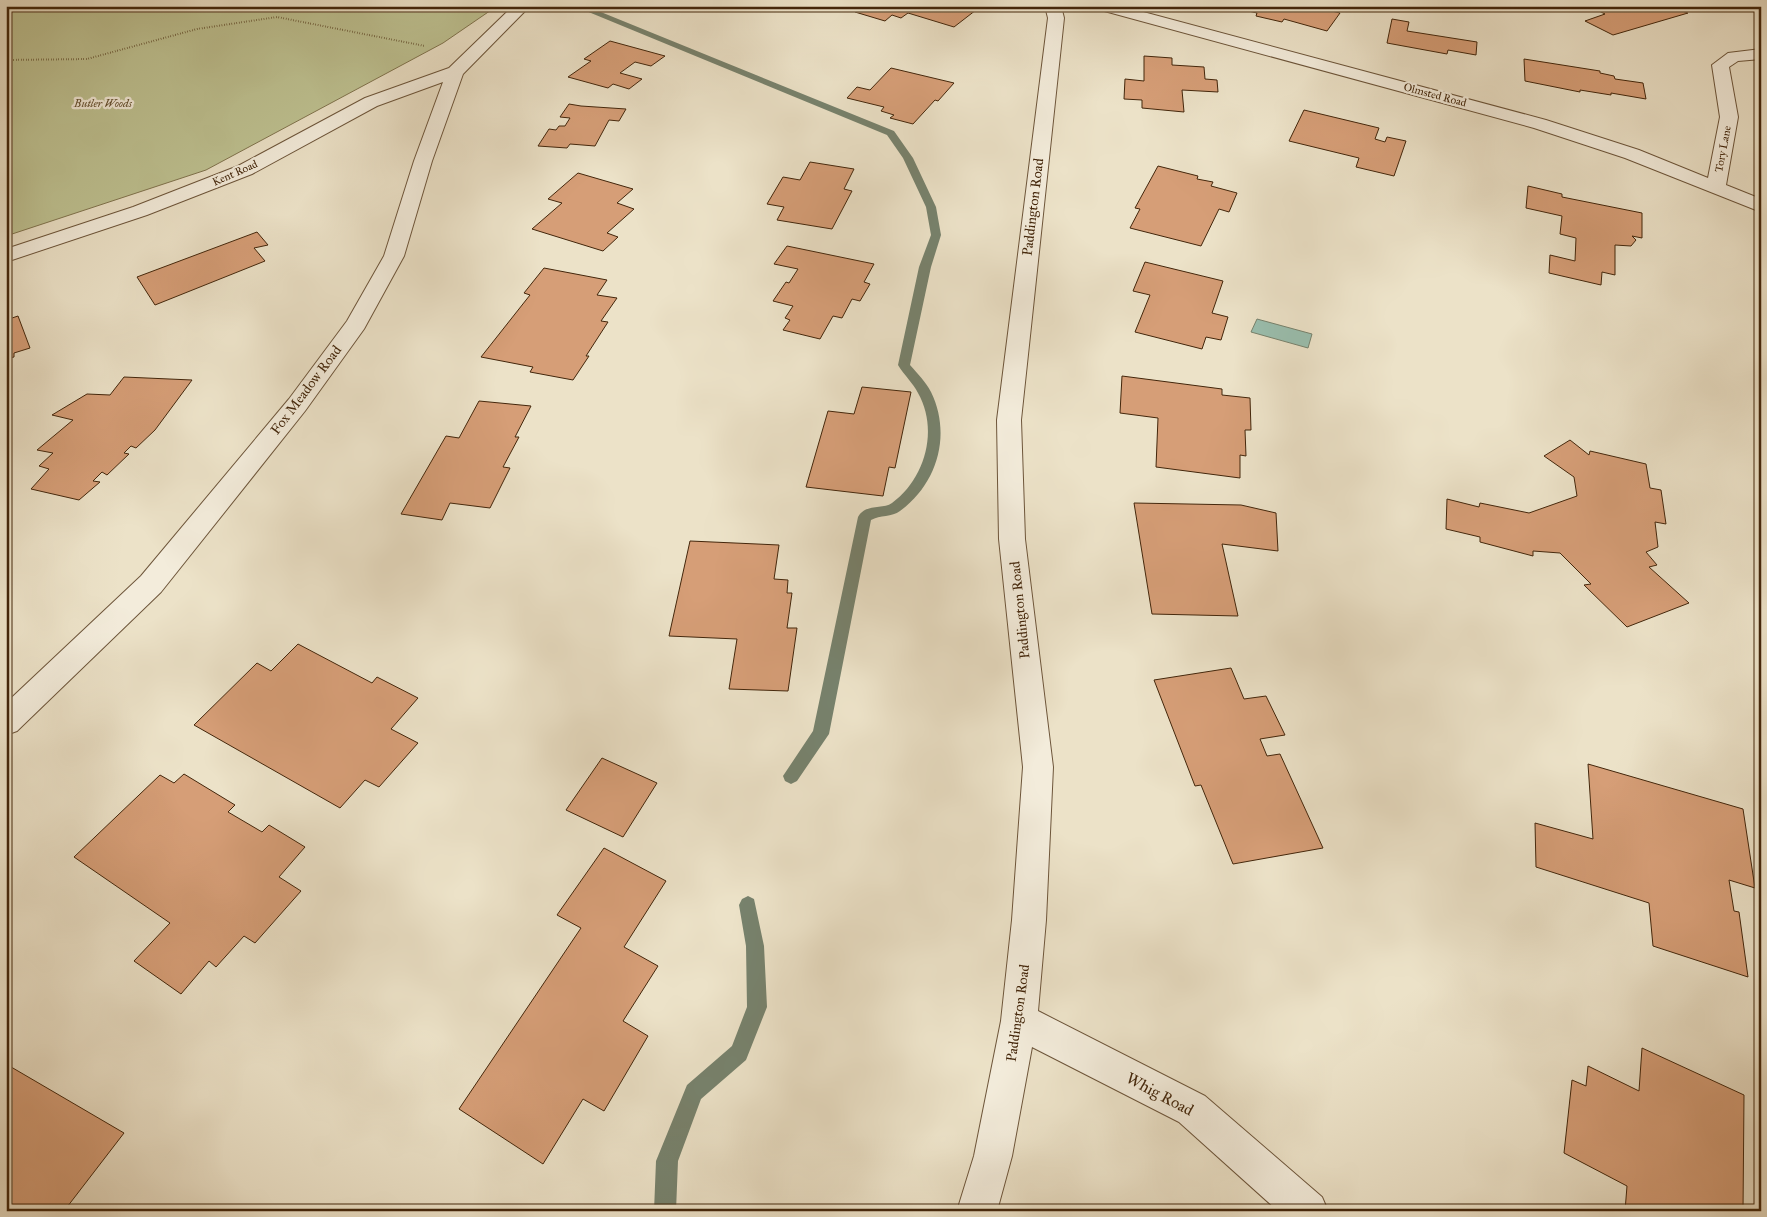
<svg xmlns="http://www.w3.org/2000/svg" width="1767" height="1217" font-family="'IM FELL Great Primer',serif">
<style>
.green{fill:#bec292;stroke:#80744e}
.water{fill:#9abfaf;stroke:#77826d}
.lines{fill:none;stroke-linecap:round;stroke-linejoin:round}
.stream{fill:#77826d;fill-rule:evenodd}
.building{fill:#d69e77;stroke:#43260b}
.minor-casing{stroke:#6d553a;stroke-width:2}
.path{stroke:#43260b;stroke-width:2;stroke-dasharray:0.5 2;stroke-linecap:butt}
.minor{fill:#f3ecdb;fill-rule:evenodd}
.labels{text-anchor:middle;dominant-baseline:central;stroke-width:4.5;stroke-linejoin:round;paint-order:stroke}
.far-street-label{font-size:11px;fill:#43260b;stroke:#f3ecdb}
.far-park-label{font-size:11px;font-style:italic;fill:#624d2d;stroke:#f3ecdb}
.street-label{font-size:14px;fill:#43260b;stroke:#f3ecdb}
.near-street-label{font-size:16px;fill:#43260b;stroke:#f3ecdb}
</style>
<rect width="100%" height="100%" fill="#ece2c8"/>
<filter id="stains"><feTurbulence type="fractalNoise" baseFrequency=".004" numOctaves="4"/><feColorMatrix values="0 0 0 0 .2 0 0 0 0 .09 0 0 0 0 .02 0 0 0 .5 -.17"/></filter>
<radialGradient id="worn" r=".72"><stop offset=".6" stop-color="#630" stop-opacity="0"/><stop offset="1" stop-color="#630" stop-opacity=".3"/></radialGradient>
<polygon class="green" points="6,6 497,6 443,43 206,170 6,236"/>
<polygon class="water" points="1257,319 1312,334 1308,348 1251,332"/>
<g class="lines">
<g class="stream">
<path d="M574,6h12l308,125 19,27 23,49 5,28 -10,32 -21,98c7,8 16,17 21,27 21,43 6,92 -31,119 -8,6 -20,4 -29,9l-42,214 -32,47 -6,3 -6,-3 -2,-5 30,-45 45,-214c8,-14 24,-7 34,-14 33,-24 47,-73 26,-110 -5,-10 -14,-18 -20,-28l21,-98 12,-32 -5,-28 -23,-49 -16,-23z"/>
<polygon points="748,896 754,899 764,946 767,1007 746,1060 701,1099 678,1161 676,1211 654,1211 656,1161 687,1085 732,1046 747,1007 746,946 739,905 742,899"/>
</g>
</g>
<g class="building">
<polygon points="863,6 963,6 976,10 954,27 908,13 901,18 892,15 885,21 855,12"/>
<polygon points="1322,6 1320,8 1340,13 1327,31 1284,19 1282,22 1256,16 1257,13 1232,7"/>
<polygon points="1615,6 1692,6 1694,7 1682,11 1688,13 1613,35 1585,21 1605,14 1599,11"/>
<polygon points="1392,19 1409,22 1407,31 1477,42 1476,55 1448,50 1447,54 1387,43"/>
<polygon points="610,41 665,56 651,66 635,62 620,73 642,79 629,89 613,84 608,88 568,77 591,61 584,59"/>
<polygon points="1144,56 1172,58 1172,65 1204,67 1205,79 1217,80 1218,92 1182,90 1184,112 1142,108 1142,100 1124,99 1125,79 1144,81"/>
<polygon points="1524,59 1600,71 1600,73 1614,76 1615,79 1643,83 1646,99 1611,93 1611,95 1580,90 1580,92 1525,81"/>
<polygon points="891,68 954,83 938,101 935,100 913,124 890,118 894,115 881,111 884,107 847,98 857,87 870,90"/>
<polygon points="569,104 581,106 626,109 619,121 609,120 595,146 570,144 567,148 538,146 549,129 556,130 559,126 565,126 570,118 560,117"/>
<polygon points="1304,110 1379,128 1375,139 1385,142 1387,137 1406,141 1394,176 1356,167 1359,158 1289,141"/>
<polygon points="810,162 854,169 844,189 852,191 832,229 777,220 784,207 767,204 783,177 800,180"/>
<polygon points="1158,166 1198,176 1197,179 1213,182 1211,186 1237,193 1229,212 1219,209 1201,246 1130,228 1140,209 1135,208"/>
<polygon points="578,173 633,189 617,203 634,209 607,233 618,237 603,251 532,229 562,203 548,199"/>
<polygon points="1528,186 1562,194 1562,197 1642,213 1642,238 1632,236 1636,240 1631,246 1615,245 1615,275 1602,272 1601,285 1549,273 1550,255 1575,261 1576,238 1560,234 1562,216 1526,208"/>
<polygon points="257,232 268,245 254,248 265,261 155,305 137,277"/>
<polygon points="787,246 874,264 864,282 870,284 860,301 852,299 842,318 833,316 820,339 783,330 790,320 785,318 793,306 773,301 786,282 789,283 798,269 774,264"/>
<polygon points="1145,262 1223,281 1212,313 1228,317 1221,340 1206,337 1202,349 1135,332 1150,295 1133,291"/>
<polygon points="544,268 607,280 597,295 617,298 601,321 608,322 586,356 589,356 573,380 530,372 533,367 481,357 530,295 524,293"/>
<polygon points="18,316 30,348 14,353 14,357 6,359 6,320"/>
<polygon points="1122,376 1222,389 1222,395 1250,398 1251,430 1245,430 1246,456 1240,455 1240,478 1156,467 1158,418 1120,413"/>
<polygon points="124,377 192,380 155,430 136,448 131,446 124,453 129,454 107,475 102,472 93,481 100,482 79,500 31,489 49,469 39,466 53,453 37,450 73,420 52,415 87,394 110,395"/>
<polygon points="862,387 911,392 895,468 889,467 883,496 806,487 828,411 854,414"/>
<polygon points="479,401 531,406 515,437 519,437 503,467 510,468 490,508 450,503 442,520 401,514 446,436 459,438"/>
<polygon points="1570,440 1589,455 1590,451 1646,464 1650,488 1661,490 1666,524 1655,522 1658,547 1646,552 1657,565 1649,567 1689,603 1627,627 1584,585 1591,584 1560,553 1533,551 1533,556 1480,542 1480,537 1446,529 1447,499 1479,507 1480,503 1529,513 1577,496 1574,477 1544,456"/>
<polygon points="1134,503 1241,505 1276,513 1278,551 1222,544 1238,616 1152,614"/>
<polygon points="690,541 779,545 774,579 788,580 787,593 792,593 787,628 797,628 788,691 729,689 737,639 669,636"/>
<polygon points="298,644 372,683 377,677 418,698 391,729 418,743 379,787 365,780 340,808 194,725 257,663 271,671"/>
<polygon points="1231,668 1244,699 1266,696 1285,735 1260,739 1267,756 1280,754 1323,848 1233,864 1201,785 1195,786 1154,680"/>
<polygon points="602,758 657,783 623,837 566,810"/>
<polygon points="1588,764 1743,809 1755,888 1729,880 1734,911 1739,912 1748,977 1653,946 1649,903 1536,867 1535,823 1593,839"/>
<polygon points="184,774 235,805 228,812 262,832 269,825 305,847 279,877 301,891 255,943 244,936 216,967 209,961 181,994 134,961 170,923 74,857 160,775 174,783"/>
<polygon points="604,848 666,881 624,947 658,966 623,1021 648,1036 604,1111 583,1099 543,1164 459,1109 581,928 557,915"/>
<polygon points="1642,1048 1744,1095 1743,1211 1625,1211 1627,1186 1564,1153 1572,1080 1586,1086 1588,1066 1639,1091"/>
<polygon points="6,1064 124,1133 64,1211 6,1211"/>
</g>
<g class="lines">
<g class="minor-casing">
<g id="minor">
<polygon points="513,6 530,6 463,74 432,161 404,256 364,329 305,411 161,592 17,731 6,735 6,703 141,576 289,399 347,321 384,256 414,161 443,82 377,106 252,174 147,215 6,262 6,249 133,207 238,166 365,98 449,68"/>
<polygon points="1045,6 1061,6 1064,18 1021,420 1025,539 1053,767 1046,920 1038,1011 1205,1096 1322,1197 1328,1211 1278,1211 1179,1122 1032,1047 1012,1156 997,1211 957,1211 974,1156 1001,1021 1012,920 1023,767 999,539 997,420 1048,18"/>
<polygon points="1094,6 1121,6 1546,120 1639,150 1708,178 1720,117 1712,65 1728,53 1761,49 1761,59 1738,61 1729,67 1738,117 1726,185 1761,199 1761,212 1625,158 1534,128 1097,9"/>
</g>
</g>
<polyline class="path" points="6,60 87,59 197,29 277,17 425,46"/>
<use href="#minor" class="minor"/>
</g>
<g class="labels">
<g class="far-street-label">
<text transform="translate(1435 95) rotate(15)">Olmsted Road</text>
<text transform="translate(1723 149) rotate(-79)">Tory Lane</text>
<text transform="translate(235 173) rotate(-24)">Kent Road</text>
</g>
<g class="far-park-label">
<text x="103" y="103">Butler Woods</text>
</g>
<g class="street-label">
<text transform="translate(1033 207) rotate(-83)">Paddington Road</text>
<text transform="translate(306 390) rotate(-53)">Fox Meadow Road</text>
<text transform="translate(1020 610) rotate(-96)">Paddington Road</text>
<text transform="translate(1018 1013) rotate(-82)">Paddington Road</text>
</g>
<g class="near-street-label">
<text transform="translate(1160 1094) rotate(28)">Whig Road</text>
</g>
</g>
<rect width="1767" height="1217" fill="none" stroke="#ece2c8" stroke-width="25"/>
<rect x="8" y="8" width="1752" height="1202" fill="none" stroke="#43260b" stroke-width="2.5"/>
<rect x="12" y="12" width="1742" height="1192" fill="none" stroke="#43260b"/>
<rect width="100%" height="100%" filter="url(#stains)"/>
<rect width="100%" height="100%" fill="url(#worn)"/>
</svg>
